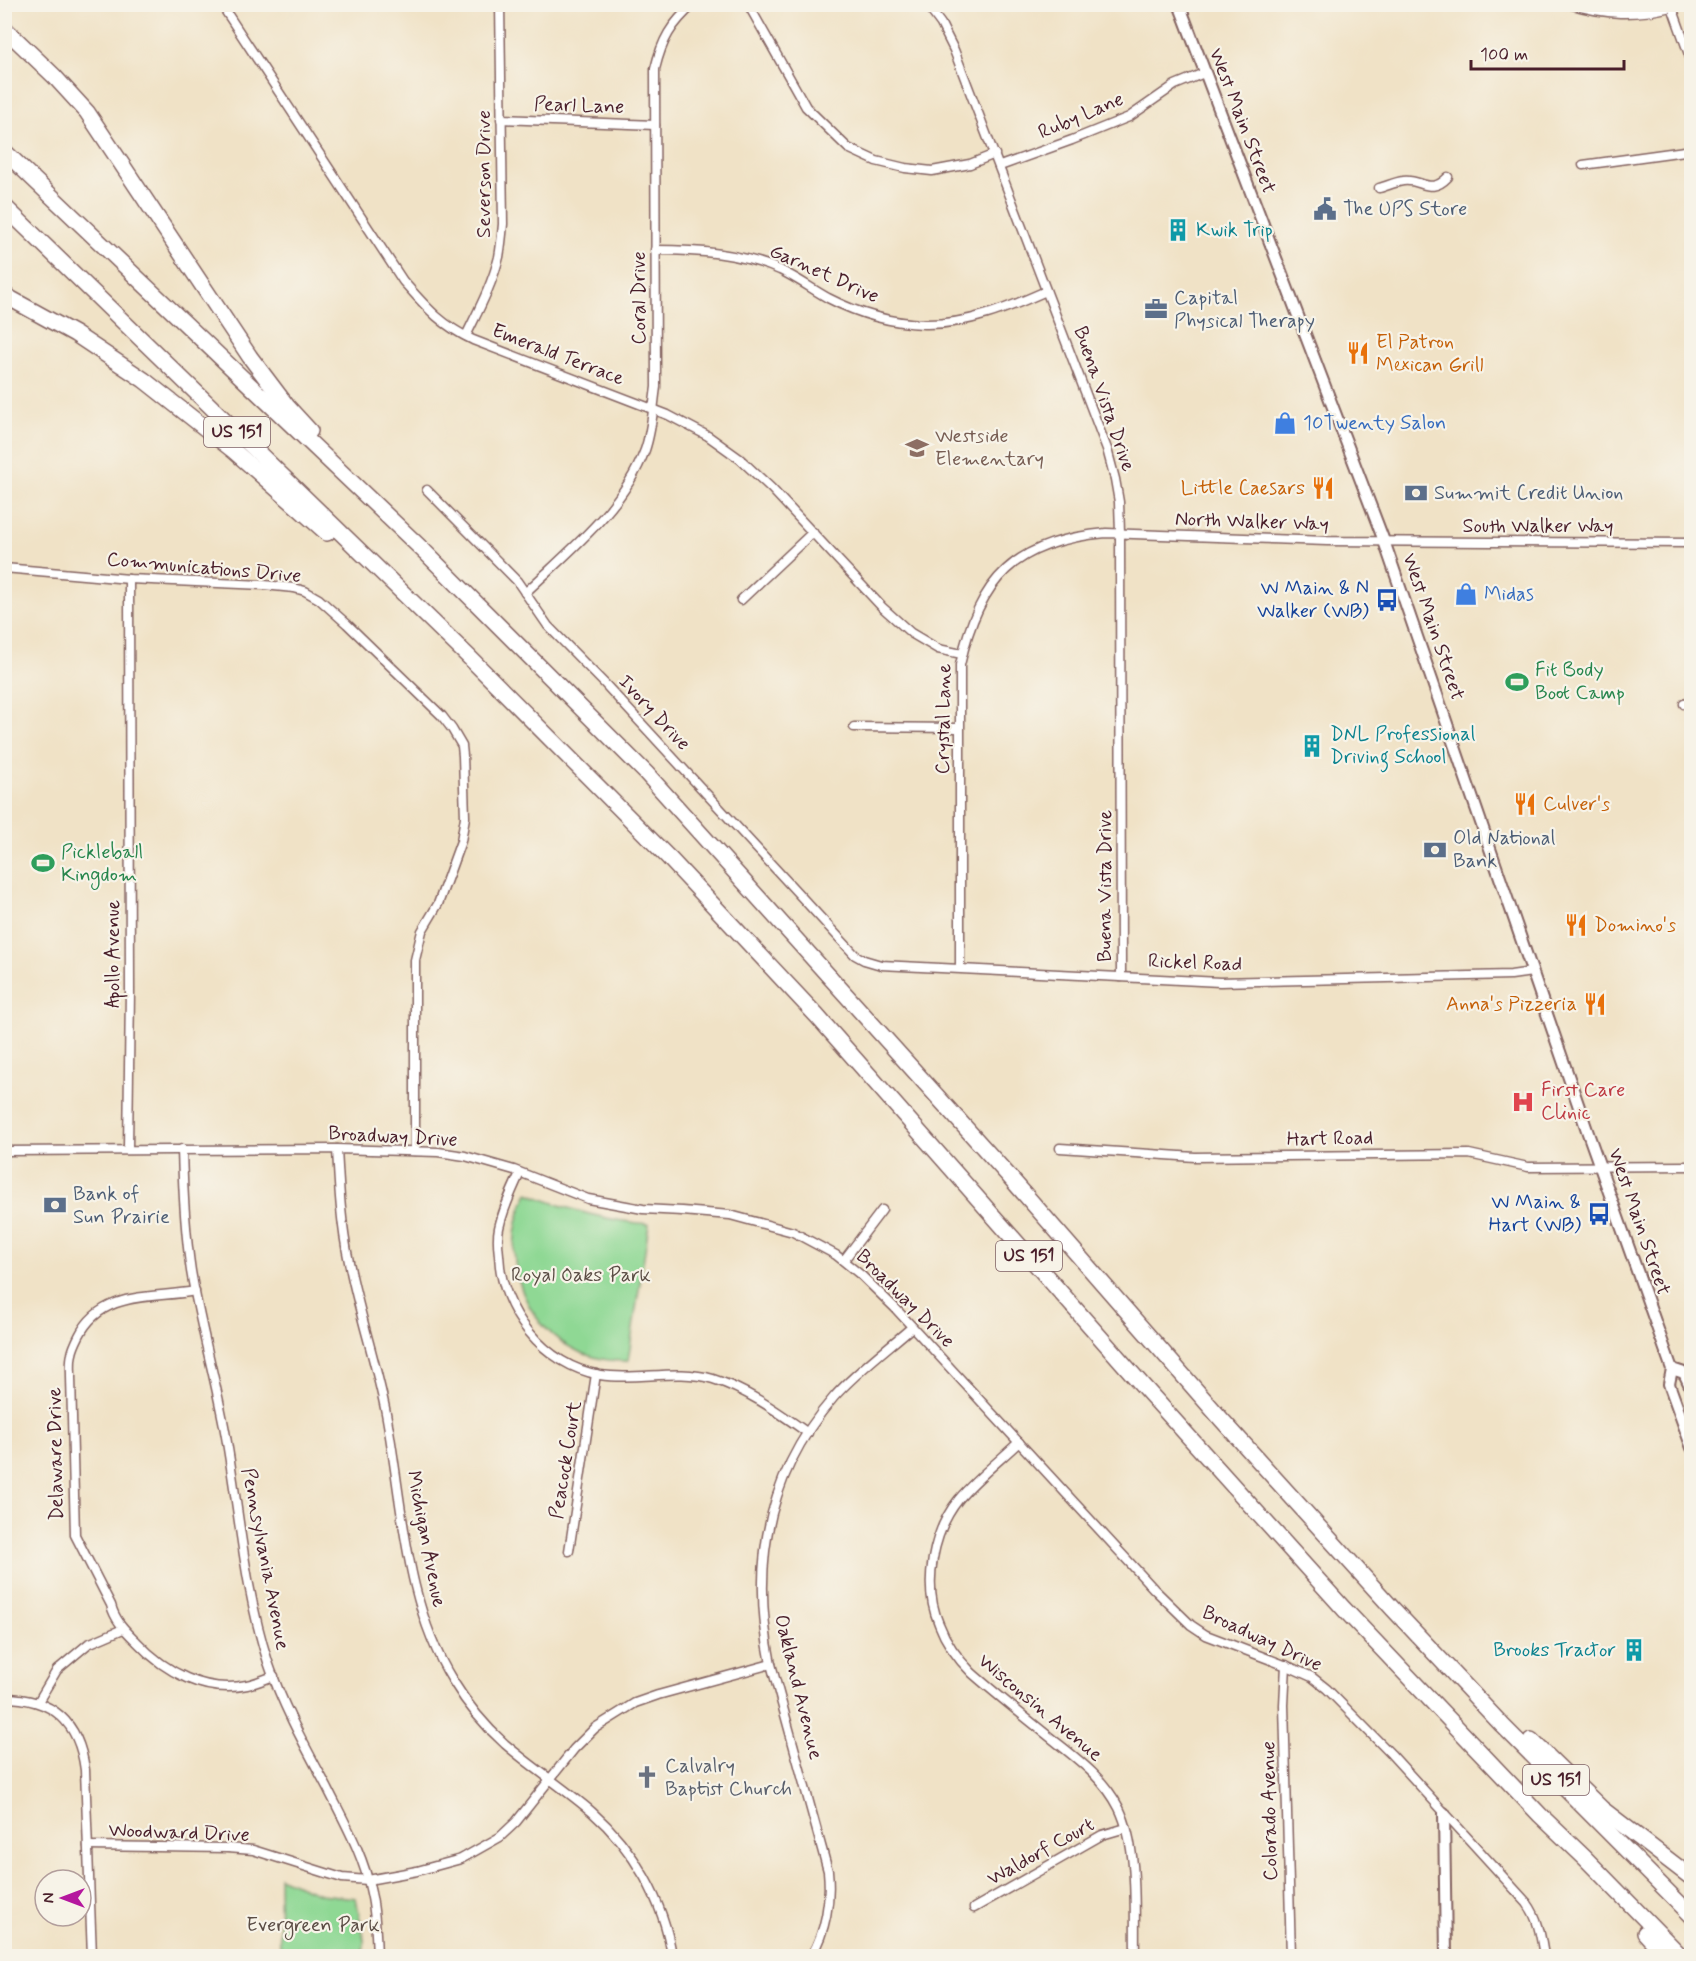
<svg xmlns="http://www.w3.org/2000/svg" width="1696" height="1961" font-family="Mynerve,sans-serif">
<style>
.green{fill:#8fd894;stroke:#6c7c60;stroke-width:1.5}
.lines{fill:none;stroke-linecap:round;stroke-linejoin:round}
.minor-casing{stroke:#846361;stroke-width:11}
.tertiary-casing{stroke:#846361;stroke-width:14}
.secondary-casing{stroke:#846361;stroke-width:14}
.motorway-casing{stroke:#846361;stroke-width:18}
.minor{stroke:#fff;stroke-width:8}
.tertiary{stroke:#fff;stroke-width:10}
.secondary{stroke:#fff;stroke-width:10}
.motorway{stroke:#fff;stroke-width:15}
.labels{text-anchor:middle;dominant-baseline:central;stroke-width:4.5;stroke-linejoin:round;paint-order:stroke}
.shield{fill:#f7f3e8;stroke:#7e5f64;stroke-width:1.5}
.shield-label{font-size:18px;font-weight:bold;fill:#4a1f2b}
.street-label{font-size:20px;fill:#4a1f2b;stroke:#f7f3e8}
.service-label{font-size:20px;fill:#4e5e75;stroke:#f7f3e8;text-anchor:start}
.culture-label{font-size:20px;fill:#0d838f;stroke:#f7f3e8;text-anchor:start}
.food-label{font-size:20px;fill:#c56008;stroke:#f7f3e8;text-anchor:start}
.shop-label{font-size:20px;fill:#366cbe;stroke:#f7f3e8;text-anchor:start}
.education-label{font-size:20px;fill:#785e54;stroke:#f7f3e8;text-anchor:start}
.transit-label{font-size:20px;fill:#164399;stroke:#f7f3e8;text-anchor:end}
.leisure-label{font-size:20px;fill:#27864d;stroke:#f7f3e8;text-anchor:start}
.health-label{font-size:20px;fill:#be3a42;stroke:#f7f3e8;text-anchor:start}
.park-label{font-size:20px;fill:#5b4d45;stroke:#f7f3e8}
.worship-label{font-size:20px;fill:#5b616d;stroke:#f7f3e8;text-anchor:start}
</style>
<rect width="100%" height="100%" fill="#f7f3e8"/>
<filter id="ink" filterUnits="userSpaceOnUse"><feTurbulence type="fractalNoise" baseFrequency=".0167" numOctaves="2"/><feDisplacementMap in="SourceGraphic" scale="12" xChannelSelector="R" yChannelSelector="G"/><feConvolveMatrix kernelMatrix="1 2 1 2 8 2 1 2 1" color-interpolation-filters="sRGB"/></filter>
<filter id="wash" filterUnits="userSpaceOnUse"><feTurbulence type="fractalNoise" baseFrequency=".008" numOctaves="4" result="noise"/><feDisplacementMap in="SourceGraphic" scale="24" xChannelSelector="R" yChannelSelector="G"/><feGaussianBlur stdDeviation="1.35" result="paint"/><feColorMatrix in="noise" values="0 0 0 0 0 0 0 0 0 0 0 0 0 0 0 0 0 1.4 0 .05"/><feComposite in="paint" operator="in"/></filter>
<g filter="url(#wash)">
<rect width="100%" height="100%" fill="#f0e2c6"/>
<g class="green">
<path d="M528,1193c40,17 78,28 121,31l-21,137c-89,3 -140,-92 -100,-168z"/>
<polygon points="279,1877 320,1894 356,1898 364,1940 363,1956 280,1956"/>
</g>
</g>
<g filter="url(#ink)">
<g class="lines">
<g class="minor-casing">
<g id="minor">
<path d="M221,4l182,277c24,27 37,43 70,59l195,75 40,21 32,23 31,29 111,119 29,26 27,16 24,5"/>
<polyline points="748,4 806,107 848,148 876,161 905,168 932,171 970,164 995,154"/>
<polyline points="926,4 941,24 954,50 1107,449 1115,479 1119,502 1120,533 1121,977"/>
<path d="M1569,4c37,11 65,12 102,3"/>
<polyline points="1671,4 1692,63"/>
<polyline points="501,119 655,125"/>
<polyline points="1583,165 1692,150"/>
<polyline points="1000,166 1072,140 1129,117 1175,85 1204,73"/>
<path d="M1379,188c8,-2 16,-6 24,-7 18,-3 27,15 45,-4"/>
<path d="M655,250c43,0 86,3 125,20 17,8 32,19 48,28 29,15 63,25 96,26 43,1 84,-16 122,-33"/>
<path d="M466,336c12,-25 26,-51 33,-79 2,-11 3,-22 4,-33l-3,-220"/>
<polyline points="427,490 517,581 548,626 605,684 855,955 864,960 881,965 1220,982 1511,975 1532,972"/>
<polyline points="4,568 129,579 264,585 294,588 305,591 319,599 347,624 442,716 452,729 462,746 463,756 465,817 461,841 438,904 422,931 415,960 415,1151"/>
<path d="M525,593c44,-42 98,-84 120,-143 7,-20 8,-42 11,-63l-1,-318c7,-29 16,-45 39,-65"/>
<polyline points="741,600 813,532"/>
<polyline points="1684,704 1692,701"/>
<polyline points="854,727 959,728"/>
<path d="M960,968v-303c19,-87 56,-124 146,-132l221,8 365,2"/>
<polyline points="1060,1148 1195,1157 1469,1154 1528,1167 1692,1166"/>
<polyline points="128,1149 130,990 129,579"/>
<path d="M182,1149c1,41 3,82 9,122 9,54 24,106 34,160 14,77 19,157 43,231 15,45 38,86 60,127 17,34 36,67 43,104 5,21 5,42 6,63"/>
<path d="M337,1149c2,38 4,76 12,113 10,51 27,100 37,151 17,90 18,189 67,268 14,23 32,45 52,63 28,24 59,44 87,68 41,36 72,89 80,144"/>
<path d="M4,1151l333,-2 101,3 27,4 49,14 74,29 55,10 39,2 48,4 63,17 43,23 26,21 33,32 259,281 37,36 15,10 86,33 20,9 15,12 64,65 136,149c12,16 14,35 17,53"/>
<path d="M520,1173c-8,17 -17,36 -21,55 -2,9 -1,19 0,27 2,56 45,110 101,120 38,6 76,-7 113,4 35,11 65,33 95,54"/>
<polyline points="844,1260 882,1210"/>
<path d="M195,1291c-43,8 -93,-1 -116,45 -3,6 -6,12 -7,18 -2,7 -1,15 -1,23l4,158 36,70c4,16 15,26 26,37 28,30 68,52 110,43 9,-2 18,-6 27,-9"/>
<path d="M1019,1442c-19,18 -42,36 -60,57 -26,32 -37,86 -20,125 7,19 19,35 33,49 24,21 49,41 74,61 27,22 57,42 73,74 20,41 15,103 16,148"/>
<polyline points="569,1551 596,1374"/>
<polyline points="1286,1665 1284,1705 1291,1956"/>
<path d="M4,1698c49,0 75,24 81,72l7,186"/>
<polyline points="38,1702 57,1670 88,1644 123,1629"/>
<polyline points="88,1846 228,1848 253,1850 342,1878 368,1880 417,1871 461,1859 500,1837 516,1822 574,1749 595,1728 635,1703 658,1695 771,1664"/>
<polyline points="974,1908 1102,1835 1126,1828"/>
<path d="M811,1956c15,-25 20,-56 17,-85l-57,-207c-20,-98 -4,-190 63,-267 22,-25 53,-48 78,-70"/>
</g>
</g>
<g class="tertiary-casing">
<polyline id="tertiary" points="1444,1813 1446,1956"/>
</g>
<g class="secondary-casing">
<g id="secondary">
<polyline points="1179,4 1384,541 1589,1136 1672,1369 1669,1384 1692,1448"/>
<polyline points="1672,1369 1684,1373 1692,1390"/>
</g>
</g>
<g class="motorway-casing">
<g id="motorway">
<polyline points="4,28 54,76 87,112 250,357 287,406 310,431"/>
<polyline points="4,151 425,552 646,773 1008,1175 1222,1420 1393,1609 1502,1725 1692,1916"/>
<polyline points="4,206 469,657 669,858 817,1016 1144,1387 1344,1609 1540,1815 1585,1858 1681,1956"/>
<polyline points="4,295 75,334 144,380 234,451 327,533"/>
<polyline points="1531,1740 1602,1809 1692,1878"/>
<polyline points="1645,1933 1666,1956"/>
</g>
</g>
<use href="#minor" class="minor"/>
<use href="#tertiary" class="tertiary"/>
<use href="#secondary" class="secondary"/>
<use href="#motorway" class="motorway"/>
</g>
</g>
<defs>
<g id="civic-bare" transform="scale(1.8)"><path d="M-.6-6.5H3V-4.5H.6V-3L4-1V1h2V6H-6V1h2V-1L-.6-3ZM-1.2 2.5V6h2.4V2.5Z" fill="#5c6f8a" stroke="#f7f3e8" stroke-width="2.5" paint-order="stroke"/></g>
<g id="building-bare" transform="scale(1.8)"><path d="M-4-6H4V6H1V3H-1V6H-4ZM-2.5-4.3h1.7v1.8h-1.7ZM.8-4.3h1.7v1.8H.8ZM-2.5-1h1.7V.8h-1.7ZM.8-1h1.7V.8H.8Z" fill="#0f9aa8" stroke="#f7f3e8" stroke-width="2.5" paint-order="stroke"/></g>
<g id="office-bare" transform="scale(1.8)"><path d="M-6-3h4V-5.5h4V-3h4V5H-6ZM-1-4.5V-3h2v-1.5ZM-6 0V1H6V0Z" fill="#5c6f8a" stroke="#f7f3e8" stroke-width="2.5" paint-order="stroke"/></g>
<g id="restaurant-bare" transform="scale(1.8)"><path d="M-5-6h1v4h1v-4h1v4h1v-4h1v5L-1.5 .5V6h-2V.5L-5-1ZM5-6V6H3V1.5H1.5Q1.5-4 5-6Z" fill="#e8710a" stroke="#f7f3e8" stroke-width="2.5" paint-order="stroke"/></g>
<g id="shop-bare" transform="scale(1.8)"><path d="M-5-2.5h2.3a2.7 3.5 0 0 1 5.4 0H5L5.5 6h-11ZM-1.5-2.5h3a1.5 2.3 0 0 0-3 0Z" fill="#3f7fe0" stroke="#f7f3e8" stroke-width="2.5" paint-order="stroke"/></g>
<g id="school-bare" transform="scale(1.8)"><path d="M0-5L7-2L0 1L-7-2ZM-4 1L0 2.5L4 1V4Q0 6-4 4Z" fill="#8d6e63" stroke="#f7f3e8" stroke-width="2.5" paint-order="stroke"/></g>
<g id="bank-bare" transform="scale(1.8)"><path d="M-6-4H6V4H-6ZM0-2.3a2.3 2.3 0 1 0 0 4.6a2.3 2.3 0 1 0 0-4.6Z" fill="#5c6f8a" stroke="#f7f3e8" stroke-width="2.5" paint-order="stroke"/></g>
<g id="bus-bare" transform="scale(1.8)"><path d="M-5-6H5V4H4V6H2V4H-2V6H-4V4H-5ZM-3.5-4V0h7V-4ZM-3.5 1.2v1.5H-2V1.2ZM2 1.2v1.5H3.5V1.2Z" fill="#1a4fb4" stroke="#f7f3e8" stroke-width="2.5" paint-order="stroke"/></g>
<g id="stadium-bare" transform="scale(1.8)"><path d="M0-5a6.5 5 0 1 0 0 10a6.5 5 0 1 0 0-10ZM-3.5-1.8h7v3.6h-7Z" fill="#2e9e5b" stroke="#f7f3e8" stroke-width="2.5" paint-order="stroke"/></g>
<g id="hospital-bare" transform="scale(1.8)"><path d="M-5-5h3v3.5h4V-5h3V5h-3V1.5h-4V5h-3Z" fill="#e0444e" stroke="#f7f3e8" stroke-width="2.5" paint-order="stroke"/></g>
<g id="church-bare" transform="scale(1.8)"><path d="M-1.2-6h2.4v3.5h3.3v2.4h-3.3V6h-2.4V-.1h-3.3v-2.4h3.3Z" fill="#6b7280" stroke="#f7f3e8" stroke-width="2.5" paint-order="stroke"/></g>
</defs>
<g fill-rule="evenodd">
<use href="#civic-bare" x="1325" y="209"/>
<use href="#building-bare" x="1178" y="230"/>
<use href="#office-bare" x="1156" y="309"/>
<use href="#restaurant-bare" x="1358" y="353"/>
<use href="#shop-bare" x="1285" y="423"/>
<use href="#school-bare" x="917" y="448"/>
<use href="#restaurant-bare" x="1323" y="488"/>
<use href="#bank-bare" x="1416" y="493"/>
<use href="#shop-bare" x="1466" y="594"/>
<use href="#bus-bare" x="1387" y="600"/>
<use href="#stadium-bare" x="1517" y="682"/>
<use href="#building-bare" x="1312" y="746"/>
<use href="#restaurant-bare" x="1525" y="804"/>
<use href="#bank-bare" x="1435" y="850"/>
<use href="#stadium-bare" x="43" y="863"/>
<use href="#restaurant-bare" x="1576" y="925"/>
<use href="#restaurant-bare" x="1595" y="1004"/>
<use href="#hospital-bare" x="1523" y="1102"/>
<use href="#bank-bare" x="55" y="1205"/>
<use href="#bus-bare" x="1599" y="1214"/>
<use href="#building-bare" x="1634" y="1650"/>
<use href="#church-bare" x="647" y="1777"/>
</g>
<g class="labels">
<g class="shield">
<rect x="204" y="417" width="66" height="30" rx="4.5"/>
<rect x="996" y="1241" width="66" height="30" rx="4.5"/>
<rect x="1523" y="1765" width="66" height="30" rx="4.5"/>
</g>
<g class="shield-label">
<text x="237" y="432">US 151</text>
<text x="1029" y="1256">US 151</text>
<text x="1556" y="1780">US 151</text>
</g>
<g class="street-label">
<text transform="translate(579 106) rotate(2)">Pearl Lane</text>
<text transform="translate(1081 116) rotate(-23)">Ruby Lane</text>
<text transform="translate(1242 121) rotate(69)">West Main Street</text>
<text transform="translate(484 174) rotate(-90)">Severson Drive</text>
<text transform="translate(824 274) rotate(24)">Garnet Drive</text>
<text transform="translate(639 298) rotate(-90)">Coral Drive</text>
<text transform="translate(558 355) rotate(21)">Emerald Terrace</text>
<text transform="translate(1104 399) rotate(71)">Buena Vista Drive</text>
<text transform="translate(1252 522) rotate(2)">North Walker Way</text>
<text x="1538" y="526">South Walker Way</text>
<text transform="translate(204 568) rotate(5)">Communications Drive</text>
<text transform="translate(1433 627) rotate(71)">West Main Street</text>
<text transform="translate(654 713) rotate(47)">Ivory Drive</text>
<text transform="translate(944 719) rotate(-89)">Crystal Lane</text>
<text transform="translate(1105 886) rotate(-90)">Buena Vista Drive</text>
<text transform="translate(113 954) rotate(-90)">Apollo Avenue</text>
<text transform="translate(1195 963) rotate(2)">Rickel Road</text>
<text transform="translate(393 1137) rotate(3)">Broadway Drive</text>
<text transform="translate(1330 1139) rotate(-1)">Hart Road</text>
<text transform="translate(1639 1222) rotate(71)">West Main Street</text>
<text transform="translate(905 1299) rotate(45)">Broadway Drive</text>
<text transform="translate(56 1454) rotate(-91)">Delaware Drive</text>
<text transform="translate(566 1460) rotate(-81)">Peacock Court</text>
<text transform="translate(426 1539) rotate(79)">Michigan Avenue</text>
<text transform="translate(265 1559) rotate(79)">Pennsylvania Avenue</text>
<text transform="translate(1262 1639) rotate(25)">Broadway Drive</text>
<text transform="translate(798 1687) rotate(76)">Oakland Avenue</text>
<text transform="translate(1040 1708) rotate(40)">Wisconsin Avenue</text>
<text transform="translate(1270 1811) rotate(-91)">Colorado Avenue</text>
<text transform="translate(179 1833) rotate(2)">Woodward Drive</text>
<text transform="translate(1041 1852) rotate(-29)">Waldorf Court</text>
</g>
<g class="service-label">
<text x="1343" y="209">The UPS Store</text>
<text x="1174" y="298">Capital<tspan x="1174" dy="23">Physical Therapy</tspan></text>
<text x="1434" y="493">Summit Credit Union</text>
<text x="1453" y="838">Old National<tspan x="1453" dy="23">Bank</tspan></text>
<text x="73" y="1194">Bank of<tspan x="73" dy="23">Sun Prairie</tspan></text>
</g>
<g class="culture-label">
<text x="1196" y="230">Kwik Trip</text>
<text x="1330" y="734">DNL Professional<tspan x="1330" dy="23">Driving School</tspan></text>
<text x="1616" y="1650" text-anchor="end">Brooks Tractor</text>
</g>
<g class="food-label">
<text x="1376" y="342">El Patron<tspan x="1376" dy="23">Mexican Grill</tspan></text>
<text x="1305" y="488" text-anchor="end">Little Caesars</text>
<text x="1543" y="804">Culver's</text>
<text x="1594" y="925">Domino's</text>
<text x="1577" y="1004" text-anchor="end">Anna's Pizzeria</text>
</g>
<g class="shop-label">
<text x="1303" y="423">10Twenty Salon</text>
<text x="1484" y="594">Midas</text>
</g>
<g class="education-label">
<text x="935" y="436">Westside<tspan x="935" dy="23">Elementary</tspan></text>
</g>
<g class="transit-label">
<text x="1369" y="588">W Main &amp; N<tspan x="1369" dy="23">Walker (WB)</tspan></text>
<text x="1581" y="1202">W Main &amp;<tspan x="1581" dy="23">Hart (WB)</tspan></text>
</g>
<g class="leisure-label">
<text x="1535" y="670">Fit Body<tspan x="1535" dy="23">Boot Camp</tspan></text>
<text x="61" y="852">Pickleball<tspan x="61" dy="23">Kingdom</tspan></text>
</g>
<g class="health-label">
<text x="1541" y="1090">First Care<tspan x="1541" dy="23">Clinic</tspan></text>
</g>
<g class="park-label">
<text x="581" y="1275">Royal Oaks Park</text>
<text x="313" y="1925">Evergreen Park</text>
</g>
<g class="worship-label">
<text x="665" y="1766">Calvalry<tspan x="665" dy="23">Baptist Church</tspan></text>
</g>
</g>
<rect width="1696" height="1961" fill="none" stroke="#f7f3e8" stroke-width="24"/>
<g transform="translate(63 1898) rotate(270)"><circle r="28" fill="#f7f3e8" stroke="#b29e9c" stroke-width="1.5"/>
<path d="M0-4.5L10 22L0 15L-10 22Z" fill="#b5179e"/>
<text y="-9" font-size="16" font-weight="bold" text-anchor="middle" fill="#4a1f2b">N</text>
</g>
<path d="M1471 60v9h153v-9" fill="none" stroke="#4a1f2b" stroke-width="3"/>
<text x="1480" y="60" font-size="18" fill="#4a1f2b" stroke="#f7f3e8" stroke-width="4.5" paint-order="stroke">100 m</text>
</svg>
